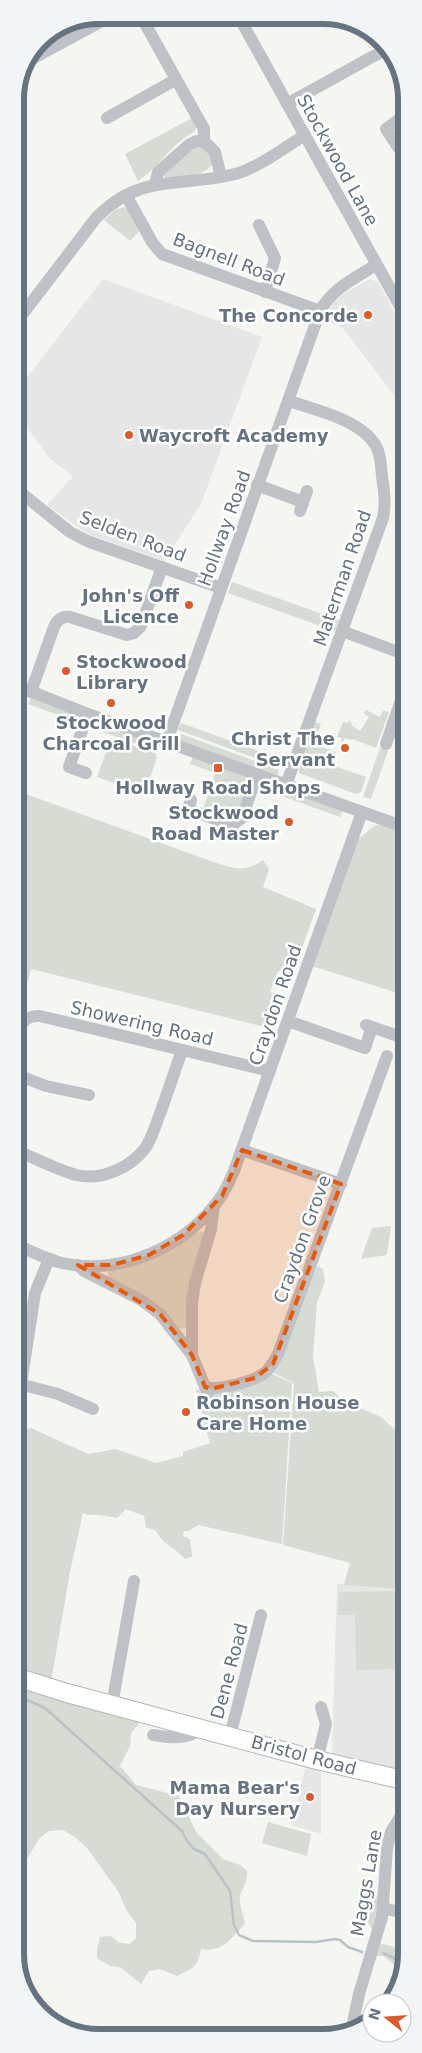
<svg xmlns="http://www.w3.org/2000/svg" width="422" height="2053" font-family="'DejaVu Sans',sans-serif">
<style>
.built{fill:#e5e6e5}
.green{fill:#d6dbd3}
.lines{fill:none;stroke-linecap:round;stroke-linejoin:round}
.stream{stroke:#b8c2c7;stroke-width:2.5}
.highway-casing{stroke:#b3b6b9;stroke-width:20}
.minor{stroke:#bec1c5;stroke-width:12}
.highway{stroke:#fff;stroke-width:18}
.marked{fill:#e8590c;fill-opacity:0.2;stroke:#e8590c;stroke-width:4;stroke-dasharray:10 6;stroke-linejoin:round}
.poi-dot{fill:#d85c2e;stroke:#fff;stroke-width:2}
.labels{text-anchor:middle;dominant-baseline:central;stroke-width:5;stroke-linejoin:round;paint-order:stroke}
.street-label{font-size:18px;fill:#667381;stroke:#fff}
.poi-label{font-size:18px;font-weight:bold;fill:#667381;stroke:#fff;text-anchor:end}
.rim{fill:none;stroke:#667381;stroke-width:6}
</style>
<rect width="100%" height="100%" fill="#f5f5f1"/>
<g class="built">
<polygon points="103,279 262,337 201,504 164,561 88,534 47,505 73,476 50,459 15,411 15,393"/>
<polygon points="370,279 378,282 406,333 406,411 343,328 325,321 333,303 348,291"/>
<polygon points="337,1584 399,1588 400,1772 332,1753"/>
<polygon points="306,1766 321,1769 321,1834 291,1825"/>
</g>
<g class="green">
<path d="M192,118l4,9 -2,5c-23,12 -35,35 -56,49l-13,-27z"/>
<path d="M203,147l7,7 3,9c-12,16 -29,13 -47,15l-3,-3 25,-27z"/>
<polygon points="124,207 127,208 140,230 130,241 104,220 115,210"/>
<polygon points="232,582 339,620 335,631 228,593"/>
<polygon points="31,697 78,714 75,721 28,704"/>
<polygon points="366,710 380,717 383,710 389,712 376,748 352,739 351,740 345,738 343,742 341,741 342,738 337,737 343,722 348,723 349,720 352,723 351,725 360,731 369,717 364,713"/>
<polygon points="312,721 321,724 314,744 336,752 333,761 335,762 334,766 366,777 361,792 356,794 299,773 299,765"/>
<polygon points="99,722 145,738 140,745 97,730"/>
<polygon points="181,723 289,762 286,769 178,730"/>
<polygon points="181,734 279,770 277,777 178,742"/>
<polygon points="111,738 155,753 157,757 145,794 97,777"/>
<polygon points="380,748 388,751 371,799 363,797"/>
<polygon points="193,756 250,778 236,820 202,812 215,773 190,764"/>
<polygon points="270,784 343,810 340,817 268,791"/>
<path d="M15,790l204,74c18,5 27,8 44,-4l6,9 -6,18 53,22 -24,66 -14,-4 -8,21 15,6 -12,31 -242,-60 -8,30 -4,3 -4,-4z"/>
<polygon points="380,824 407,833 407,996 312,966 356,841 374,826"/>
<polygon points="391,1226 387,1255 361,1259 372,1228"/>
<polygon points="201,1231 205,1234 186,1327 182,1329 176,1327 108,1278 108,1271"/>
<polygon points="317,1266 323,1269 325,1281 317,1303 313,1356 319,1392 333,1391 344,1401 381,1417 407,1441 407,1589 344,1585 350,1563 283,1545 294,1383 272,1372"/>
<path d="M272,1374l20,9 -10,161 -84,-19 -9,6h-5l-1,5 7,3 2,18 -7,2c-9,-11 -23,-15 -29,-28l-10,-4 -2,-11 -18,-7 -9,9 -17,-3h-12l-5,-2 -13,59 -19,110 -35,-12v-238l15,-4 57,26 28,-5 40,14 27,-7v-4l27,-9 -14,-52 1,-2 7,4z"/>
<polygon points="396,1591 396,1669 356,1670 355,1615 338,1615 339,1592"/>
<path d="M16,1684l119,35 4,5 -8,9 -1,13 -10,20 16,19 43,11 17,36 27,27 17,6 7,6c1,15 -9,20 -7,32 1,7 4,13 5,21 -15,14 -21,29 -44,25 -4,19 -7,19 -24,27l-17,-7 -11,2 -8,13 -21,-17 -10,-1 -13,-8v-9l3,-12 11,-1 9,7 10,1 6,-6v-15l-9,-12 -9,-20 -31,-43 -12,-11 -12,-7 -14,1 -10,8 -14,23 -9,6z"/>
<polygon points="268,1822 311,1834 307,1856 262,1843"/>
<path d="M374,1893l5,3 -4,36c-15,-19 -19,-20 -1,-39z"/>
<polygon points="379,1943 398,1948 407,1954 407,1960 403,1969 394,1965 384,1956 375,1956"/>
</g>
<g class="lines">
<g class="stream">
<polyline points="16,1646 24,1653 18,1672"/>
<polyline points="16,1695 45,1708 182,1831 187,1841 194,1849 205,1854 230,1891 234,1925 239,1935 253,1941 316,1942 335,1939 340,1940 348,1947 362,1952"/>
<polyline points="383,1953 405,1963"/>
</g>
<g class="highway-casing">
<polyline id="highway" points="16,1677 67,1693 317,1760 407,1781"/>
</g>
<g class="minor">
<polyline points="240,19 406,317"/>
<polyline points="143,20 204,129 204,143"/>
<polyline points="30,60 102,21"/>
<polyline points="287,104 388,48"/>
<polyline points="107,118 175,80"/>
<polyline points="406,132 398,120 386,129 406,159"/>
<polyline points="155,184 158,172 190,144 197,141 206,143 215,152 221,177"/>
<polyline points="126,195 152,242 162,254 320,311"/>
<polyline points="259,225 275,258 265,292"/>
<path d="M15,324l81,-106c44,-46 85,-30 139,-44 23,-6 49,-26 70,-39"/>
<polyline points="257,485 303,502"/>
<polyline points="15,488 70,532 87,541 221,588"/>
<polyline points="300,511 307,491"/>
<polyline points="342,631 406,655"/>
<polyline points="15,685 88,714 407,828"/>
<path d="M31,692l23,-65c3,-7 8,-11 16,-10l57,18 7,-2 7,-7 21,-59"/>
<polyline points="15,699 21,687"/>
<polyline points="393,723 406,728"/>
<path d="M167,741l153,-430c13,-23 35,-33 56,-46"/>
<polyline points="386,744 406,686"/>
<polyline points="86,773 69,767 88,714"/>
<path d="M286,785l97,-267c3,-15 1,-28 -1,-42 -1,-10 -1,-21 -6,-30 -15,-26 -60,-36 -87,-45"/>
<polyline points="191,800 188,809 228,824 234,824 242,818 257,775"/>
<polyline points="288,1021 365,1048 372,1027"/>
<polyline points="366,1025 404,1038"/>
<path d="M15,1036c6,-12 10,-21 25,-20l230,55"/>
<polyline points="15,1074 46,1086 89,1095"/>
<path d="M15,1150c20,8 40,19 61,25 25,6 55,-7 70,-28 7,-11 10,-24 15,-36 7,-20 14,-40 21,-61"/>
<polyline points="242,1150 341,1184"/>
<path d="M15,1244c15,7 31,15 47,19 59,13 124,-16 158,-65 6,-8 10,-18 14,-27l128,-359"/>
<polyline points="78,1265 84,1271 141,1300 160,1314 192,1355"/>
<polyline points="16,1383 58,1394 93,1409"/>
<polyline points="21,1384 35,1293 49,1259"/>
<path d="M205,1387c14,4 51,-6 62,-16 4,-5 8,-11 11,-17l109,-298"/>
<polyline points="208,1394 192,1355 192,1303 195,1283 211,1229 214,1206"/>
<polyline points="112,1705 134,1581"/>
<path d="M153,1735c19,3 34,5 49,-7"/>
<polyline points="230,1736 261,1615"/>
<polyline points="317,1760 326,1724 321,1707"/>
<polyline points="383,1908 407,1914"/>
<polyline points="352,2028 359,1994 382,1917 387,1848 391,1832 407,1806"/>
</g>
<use href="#highway" class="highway"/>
</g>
<path class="marked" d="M242,1150l99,34 -68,180 -18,14 -44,11 -6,-2 -13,-32 -32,-41 -82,-49h34l37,-10 34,-20 39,-39z"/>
<g class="poi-dot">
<circle cx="368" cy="315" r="5"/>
<circle cx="129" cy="435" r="5"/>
<circle cx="189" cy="605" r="5"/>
<circle cx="66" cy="671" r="5"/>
<circle cx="111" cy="703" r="5"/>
<circle cx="345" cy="748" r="5"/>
<rect x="213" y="763" width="10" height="10" rx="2.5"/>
<circle cx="289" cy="822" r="5"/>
<circle cx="186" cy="1412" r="5"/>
<circle cx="310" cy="1797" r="5"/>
</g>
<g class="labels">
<g class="street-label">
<text transform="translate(338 160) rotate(61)">Stockwood Lane</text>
<text transform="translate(229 259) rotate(21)">Bagnell Road</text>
<text transform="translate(224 528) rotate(-70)">Hollway Road</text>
<text transform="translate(133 536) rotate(21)">Selden Road</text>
<text transform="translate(342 578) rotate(-71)">Materman Road</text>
<text transform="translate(275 1005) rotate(-71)">Craydon Road</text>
<text transform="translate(142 1023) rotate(13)">Showering Road</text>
<text transform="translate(302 1239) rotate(-70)">Craydon Grove</text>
<text transform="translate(229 1671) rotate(-75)">Dene Road</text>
<text transform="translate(304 1755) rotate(15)">Bristol Road</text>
<text transform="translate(366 1883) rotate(-80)">Maggs Lane</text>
</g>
<g class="poi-label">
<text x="358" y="315">The Concorde</text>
<text x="139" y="435" text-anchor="start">Waycroft Academy</text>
<text x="179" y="595">John's Off<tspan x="179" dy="21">Licence</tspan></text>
<text x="76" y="661" text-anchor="start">Stockwood<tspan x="76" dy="21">Library</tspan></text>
<text x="111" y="722" text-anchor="middle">Stockwood<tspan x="111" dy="21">Charcoal Grill</tspan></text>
<text x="335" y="738">Christ The<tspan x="335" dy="21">Servant</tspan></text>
<text x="218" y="787" text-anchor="middle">Hollway Road Shops</text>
<text x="279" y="812">Stockwood<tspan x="279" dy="21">Road Master</tspan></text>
<text x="196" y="1402" text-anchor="start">Robinson House<tspan x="196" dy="21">Care Home</tspan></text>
<text x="300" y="1787">Mama Bear's<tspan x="300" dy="21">Day Nursery</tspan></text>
</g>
</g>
<path d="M0 0H422V2053H0ZM99 24H323A75 75 0 0 1 398 99V1954A75 75 0 0 1 323 2029H99A75 75 0 0 1 24 1954V99A75 75 0 0 1 99 24Z" fill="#f3f4f5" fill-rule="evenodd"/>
<path class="rim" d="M99 24H323A75 75 0 0 1 398 99V1954A75 75 0 0 1 323 2029H99A75 75 0 0 1 24 1954V99A75 75 0 0 1 99 24Z"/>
<g transform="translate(387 2018) rotate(287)"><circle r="24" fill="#ffffff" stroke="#c2c7cd"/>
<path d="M0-4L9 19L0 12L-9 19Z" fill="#d85c2e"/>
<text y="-8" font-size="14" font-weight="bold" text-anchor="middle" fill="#667381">N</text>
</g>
</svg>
